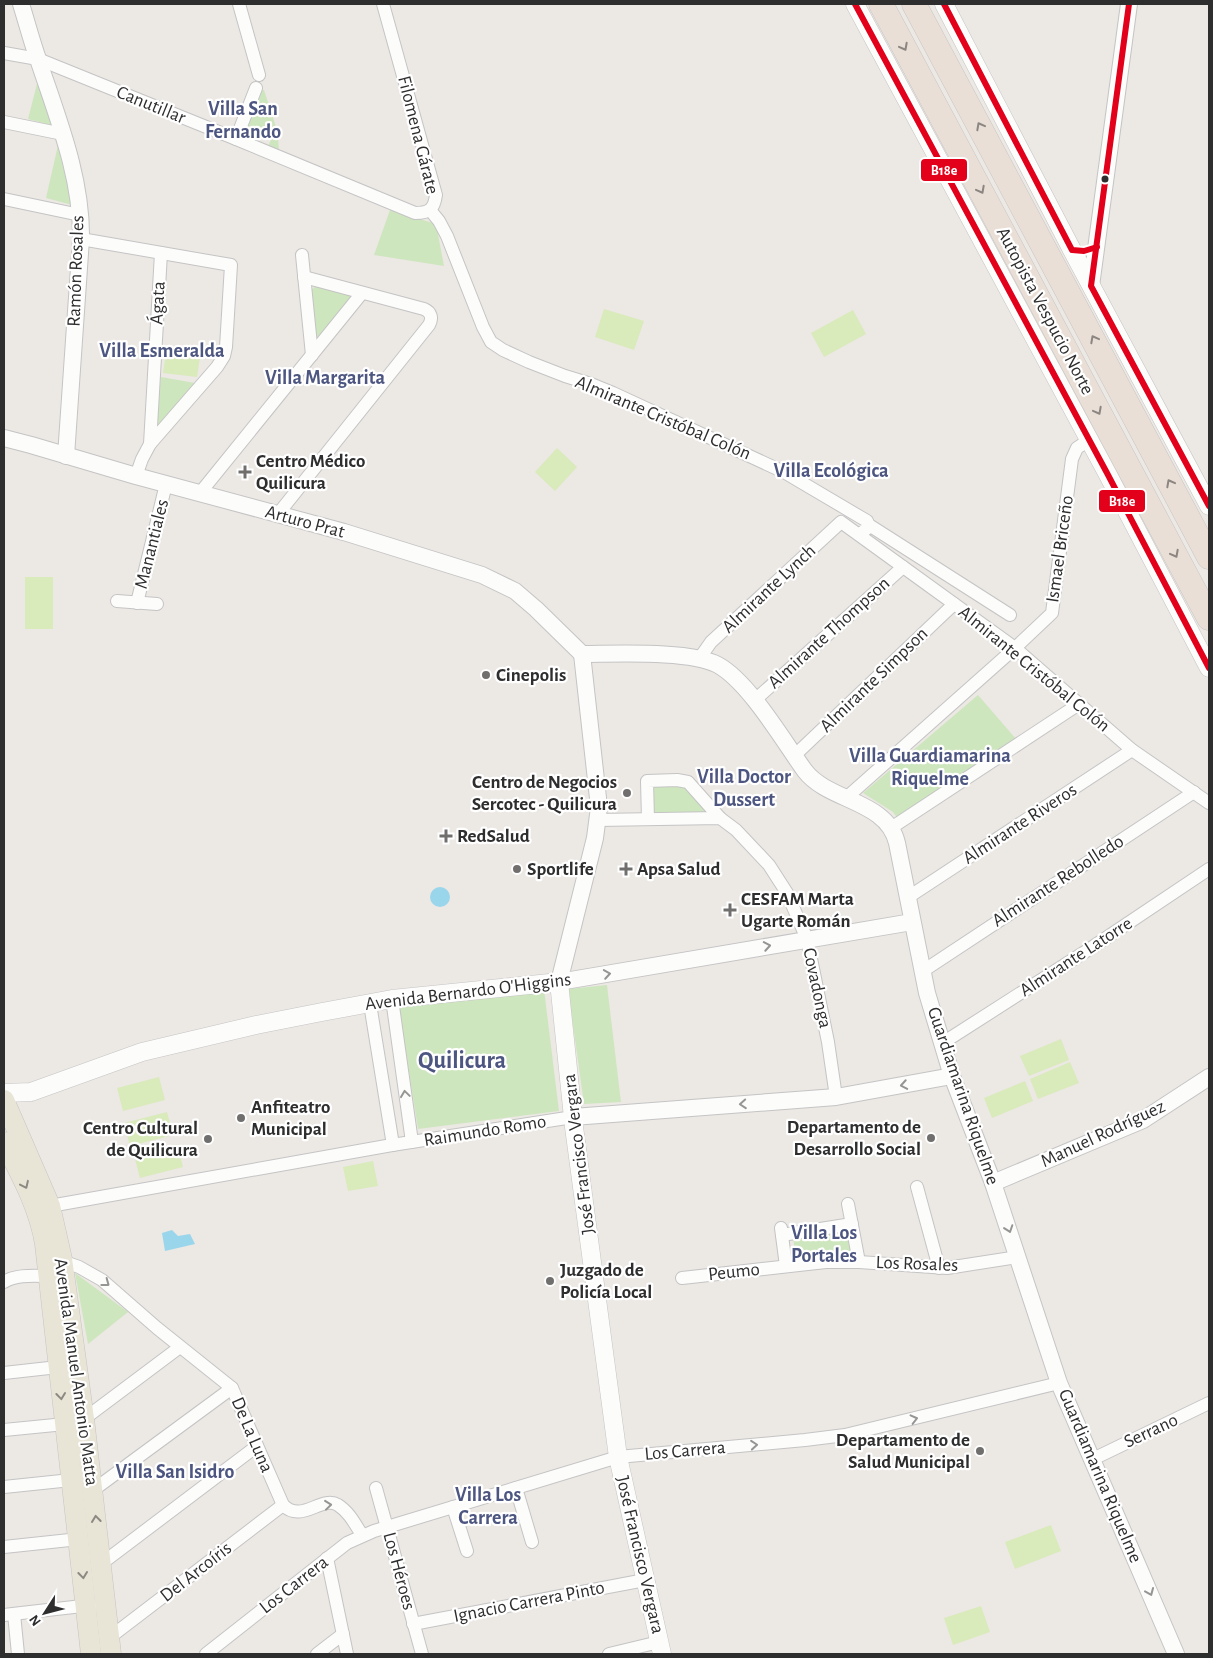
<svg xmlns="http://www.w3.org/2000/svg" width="1213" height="1658" font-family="'Alegreya Sans',sans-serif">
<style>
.green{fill:#cee6be}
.pitch{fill:#d9eabb}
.water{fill:#99d6ec}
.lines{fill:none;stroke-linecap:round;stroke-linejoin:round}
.minor-casing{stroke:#c5c4c5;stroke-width:14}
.tertiary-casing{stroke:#c5c4c5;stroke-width:18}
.secondary-casing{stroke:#c5c4c5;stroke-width:19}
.primary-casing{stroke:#c6c5c4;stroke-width:21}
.motorway-casing{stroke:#c6c5c4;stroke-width:25}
.minor{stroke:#fcfcfb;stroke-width:12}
.tertiary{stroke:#fcfcfb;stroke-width:16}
.secondary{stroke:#fcfcfb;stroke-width:18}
.primary{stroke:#e8e4d6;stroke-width:20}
.motorway{stroke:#eadfd6;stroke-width:24}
.bus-1-casing{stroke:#fff;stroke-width:10}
.bus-1{stroke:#e2001a;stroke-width:6}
.oneway{stroke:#8c8682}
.oneway2{stroke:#959594}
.oneway3{stroke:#8b8982}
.bus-dot{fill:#2e2e2e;stroke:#fff;stroke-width:2}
.poi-dot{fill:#706f6e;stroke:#fff;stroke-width:2}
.labels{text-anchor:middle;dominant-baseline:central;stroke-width:4.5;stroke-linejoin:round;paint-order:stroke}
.street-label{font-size:19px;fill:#2e2e2e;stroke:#fff}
.poi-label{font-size:19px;font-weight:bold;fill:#2e2e2e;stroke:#fff;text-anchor:start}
.neighbourhood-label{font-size:20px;font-weight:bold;fill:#4d5680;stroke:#fff}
.district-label{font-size:24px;font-weight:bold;fill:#4d5680;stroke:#fff}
.line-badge{stroke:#fff;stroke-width:2}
.badge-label{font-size:14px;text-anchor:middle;font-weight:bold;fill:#fff}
</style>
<rect width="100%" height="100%" fill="#ece8e4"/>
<g class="green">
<polygon points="38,80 54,126 28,119"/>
<polygon points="262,90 264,90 278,133 279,154 267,149 272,137 250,127 245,139 241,137"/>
<polygon points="58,145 72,205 46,198"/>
<polygon points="390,210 436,224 444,266 374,255"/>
<polygon points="318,284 354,294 314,345 309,292"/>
<polygon points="161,377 195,383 155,430"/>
<polygon points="978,695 1016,739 898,819 893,812 863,793"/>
<polygon points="652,784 685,785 710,813 654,813"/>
<polygon points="607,985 621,1102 584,1104 568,989"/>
<polygon points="544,989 559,1111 418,1129 399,1008"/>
<polygon points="849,1230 852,1252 796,1259 793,1237"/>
<polygon points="75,1273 128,1312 88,1344"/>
</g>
<g class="pitch">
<polygon points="604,309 644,321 634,350 595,337"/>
<polygon points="853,310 866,334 824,357 811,333"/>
<polygon points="166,353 200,357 197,377 163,373"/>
<polygon points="557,448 577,467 555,491 535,472"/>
<rect x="25" y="577" width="28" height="52"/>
<polygon points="1061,1039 1069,1060 1029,1076 1020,1056"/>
<polygon points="1070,1062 1079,1083 1038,1099 1030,1079"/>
<polygon points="159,1077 165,1100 123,1111 117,1088"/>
<polygon points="1025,1081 1033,1101 992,1118 984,1098"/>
<polygon points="167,1112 173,1135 130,1146 124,1123"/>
<polygon points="177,1144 183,1167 140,1178 134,1155"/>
<polygon points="373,1161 378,1186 348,1191 343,1167"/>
<polygon points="1051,1525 1061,1551 1015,1569 1005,1542"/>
<polygon points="981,1606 990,1632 953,1645 944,1618"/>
</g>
<g class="water">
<circle cx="440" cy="897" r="10"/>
<polygon points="172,1230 178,1236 190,1234 195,1244 165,1251 162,1233"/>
</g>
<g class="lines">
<g class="minor-casing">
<g id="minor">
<polyline points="239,4 259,75"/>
<path d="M4,53l34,6 198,80 179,74c15,0 19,-4 21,-18l-53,-191"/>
<polyline points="4,122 63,134"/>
<polyline points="236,139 256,88"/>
<polyline points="4,199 80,215"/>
<polyline points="430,210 439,221 447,236 483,327 491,342 503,350 529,362 565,376 591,384 613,393 784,472 867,521 869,527 860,534"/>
<polyline points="81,239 231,265 226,347 224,356 217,367 150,444 142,459 136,476"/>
<polyline points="302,255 312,355"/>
<polyline points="150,444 161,253"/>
<polyline points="200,493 362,293"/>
<path d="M278,514l151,-189c4,-7 2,-13 -5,-16l-120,-32"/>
<polyline points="869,525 1010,615"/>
<polyline points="117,601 157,604"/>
<polyline points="137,603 166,484"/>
<polyline points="699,659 711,642 841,522 1015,648 1132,750 1209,803"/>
<polyline points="755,700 903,567"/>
<polyline points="794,756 954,604"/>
<polyline points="846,798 1015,648 1052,613 1072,459 1077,448 1089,440"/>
<polyline points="648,819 647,781 677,780 688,782 720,818"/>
<polyline points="598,820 720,818 736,830 769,865 787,893 807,939 828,1042 836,1097"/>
<polyline points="891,828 1079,704"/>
<polyline points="907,898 1132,750"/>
<polyline points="923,971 1194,792"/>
<polyline points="392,999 412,1142"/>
<polyline points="370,1004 393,1145"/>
<polyline points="941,1044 1091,948 1209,869"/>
<polyline points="917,1187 939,1268"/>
<polyline points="848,1204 859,1262"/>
<polyline points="50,1206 392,1145 573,1117"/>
<polyline points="781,1228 786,1266"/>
<polyline points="782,1235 852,1224"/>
<path d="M62,1261l17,6 23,13 55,48 75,60 51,117c19,19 38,-10 55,0 11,7 17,19 24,30"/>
<polyline points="682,1278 826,1262 859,1262 947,1268 1018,1257"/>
<path d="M4,1282c13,-8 30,-6 45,-6"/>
<polyline points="4,1373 58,1367"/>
<polyline points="84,1419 180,1347"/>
<polyline points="4,1430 65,1424"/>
<polyline points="1093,1459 1209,1403"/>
<polyline points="4,1487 71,1480"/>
<polyline points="376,1488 422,1654"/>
<polyline points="516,1488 532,1542"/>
<polyline points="92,1491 232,1388"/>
<polyline points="453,1507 467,1551"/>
<polyline points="4,1547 79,1539"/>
<polyline points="327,1558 347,1654"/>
<polyline points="101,1564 257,1446"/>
<polyline points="14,1614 18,1654"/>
<polyline points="4,1615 91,1605"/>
<polyline points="413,1624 645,1580"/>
<polyline points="109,1638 283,1505"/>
<polyline points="206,1654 347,1543 374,1531 618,1457 805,1440 845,1435 1059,1383"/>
<polyline points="317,1654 343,1634"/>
<polyline points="609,1654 659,1642"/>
</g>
</g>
<g class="tertiary-casing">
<g id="tertiary">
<path d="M21,4c6,19 11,39 18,58 19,57 43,116 42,177l-15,217"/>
<polyline points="1091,286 1129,4"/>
<polyline points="4,438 31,445 136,476 344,532 482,575 515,591 536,609 582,654"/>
<path d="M582,654c33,0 109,-4 136,11 31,17 66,77 87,106 24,31 82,29 92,72l30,150 25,83 41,107 66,200 117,271"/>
<polyline points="582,654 599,807 595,838 559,982 912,922"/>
<polyline points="573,1117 836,1097 952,1076"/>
<polyline points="993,1183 1143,1120 1209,1077"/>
</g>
</g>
<g class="secondary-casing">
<g id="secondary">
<polyline points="855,4 1107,473 1209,668"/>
<polyline points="944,4 1072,250 1209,506"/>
<polyline points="4,1093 31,1092 142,1052 256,1025 322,1012 392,999 559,982 574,1127 618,1457 662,1654"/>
</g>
</g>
<g class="primary-casing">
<g id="primary">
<polyline points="4,1100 50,1206 62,1259 84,1419 111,1654"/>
<path d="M4,1142c17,33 35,65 41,102l46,410"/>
</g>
</g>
<g class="motorway-casing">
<g id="motorway">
<polyline points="881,4 1209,618"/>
<polyline points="914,4 1209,557"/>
</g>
</g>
<use href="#minor" class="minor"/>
<use href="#tertiary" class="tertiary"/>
<use href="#secondary" class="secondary"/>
<use href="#primary" class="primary"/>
<use href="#motorway" class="motorway"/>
<g class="bus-1-casing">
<g id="bus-1">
<polyline points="855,4 1107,473 1209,668"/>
<polyline points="944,4 1072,250 1084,251 1097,247"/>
<polyline points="1129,4 1091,286 1209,506"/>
</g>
</g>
<use href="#bus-1" class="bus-1"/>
</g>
<defs><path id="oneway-chevron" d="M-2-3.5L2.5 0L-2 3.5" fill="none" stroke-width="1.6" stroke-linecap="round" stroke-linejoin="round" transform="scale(1.25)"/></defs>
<g class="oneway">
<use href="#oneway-chevron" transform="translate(904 47) rotate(62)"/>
<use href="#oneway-chevron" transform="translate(980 126) rotate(-118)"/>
<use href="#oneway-chevron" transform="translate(981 190) rotate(62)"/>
<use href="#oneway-chevron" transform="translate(1094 339) rotate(-118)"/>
<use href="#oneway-chevron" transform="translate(1098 411) rotate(62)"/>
<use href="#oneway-chevron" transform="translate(1170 483) rotate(-118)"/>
<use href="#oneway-chevron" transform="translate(1175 554) rotate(62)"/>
</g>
<g class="oneway2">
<use href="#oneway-chevron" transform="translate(767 946) rotate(-10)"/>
<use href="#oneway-chevron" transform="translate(607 974) rotate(-9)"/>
<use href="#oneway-chevron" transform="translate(904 1085) rotate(170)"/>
<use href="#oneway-chevron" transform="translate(405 1094) rotate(-98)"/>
<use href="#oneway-chevron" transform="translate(743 1104) rotate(176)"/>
<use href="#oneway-chevron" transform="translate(1009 1229) rotate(71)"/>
<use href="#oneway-chevron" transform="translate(106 1283) rotate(37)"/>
<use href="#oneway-chevron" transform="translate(914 1419) rotate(-14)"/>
<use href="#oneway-chevron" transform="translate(754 1445) rotate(-5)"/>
<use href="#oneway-chevron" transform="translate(328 1505) rotate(-6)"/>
<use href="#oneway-chevron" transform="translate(1150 1592) rotate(67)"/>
</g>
<g class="oneway3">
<use href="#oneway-chevron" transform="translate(25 1185) rotate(65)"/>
<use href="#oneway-chevron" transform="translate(61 1396) rotate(83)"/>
<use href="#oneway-chevron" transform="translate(96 1519) rotate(-97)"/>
<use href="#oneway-chevron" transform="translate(83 1575) rotate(83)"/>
</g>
<circle class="bus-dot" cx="1105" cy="179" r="4.5"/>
<g class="poi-dot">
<path d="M242.5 464.5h5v5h5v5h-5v5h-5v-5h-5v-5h5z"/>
<circle cx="486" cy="675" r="5"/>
<circle cx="627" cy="793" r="5"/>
<path d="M443.5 828.5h5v5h5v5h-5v5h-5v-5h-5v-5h5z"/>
<circle cx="517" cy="869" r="5"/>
<path d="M623.5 861.5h5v5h5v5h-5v5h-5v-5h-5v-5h5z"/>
<path d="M727.5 902.5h5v5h5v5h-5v5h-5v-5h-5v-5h5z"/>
<circle cx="241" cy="1118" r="5"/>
<circle cx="931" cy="1138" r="5"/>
<circle cx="208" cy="1139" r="5"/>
<circle cx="550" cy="1281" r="5"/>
<circle cx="980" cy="1451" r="5"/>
</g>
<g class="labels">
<g class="street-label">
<text transform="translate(151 105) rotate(22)">Canutillar</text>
<text transform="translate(418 135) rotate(76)">Filomena Gárate</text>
<text transform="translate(76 271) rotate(-88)">Ramón Rosales</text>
<text transform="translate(158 303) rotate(-87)">Ágata</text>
<text transform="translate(1045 311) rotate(62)">Autopista Vespucio Norte</text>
<text transform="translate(663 418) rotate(23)">Almirante Cristóbal Colón</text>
<text transform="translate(305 522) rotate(15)">Arturo Prat</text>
<text transform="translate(152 544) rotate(-76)">Manantiales</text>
<text transform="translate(1060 549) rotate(-82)">Ismael Briceño</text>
<text transform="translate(769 589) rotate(-43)">Almirante Lynch</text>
<text transform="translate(829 633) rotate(-42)">Almirante Thompson</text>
<text transform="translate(1034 669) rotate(39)">Almirante Cristóbal Colón</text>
<text transform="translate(874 680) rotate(-44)">Almirante Simpson</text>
<text transform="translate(1020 824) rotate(-33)">Almirante Riveros</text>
<text transform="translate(1058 881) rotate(-33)">Almirante Rebolledo</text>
<text transform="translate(1076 957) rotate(-33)">Almirante Latorre</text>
<text transform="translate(817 988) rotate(78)">Covadonga</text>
<text transform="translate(468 992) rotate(-7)">Avenida Bernardo O'Higgins</text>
<text transform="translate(963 1096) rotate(71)">Guardiamarina Riquelme</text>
<text transform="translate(485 1131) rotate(-9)">Raimundo Romo</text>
<text transform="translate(1103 1134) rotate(-25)">Manuel Rodríguez</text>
<text transform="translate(579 1154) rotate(-97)">José Francisco Vergara</text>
<text transform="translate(917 1264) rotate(2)">Los Rosales</text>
<text transform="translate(734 1272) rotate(-6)">Peumo</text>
<text transform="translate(76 1372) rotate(82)">Avenida Manuel Antonio Matta</text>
<text transform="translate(1151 1431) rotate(-25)">Serrano</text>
<text transform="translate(252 1435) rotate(67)">De La Luna</text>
<text transform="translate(685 1451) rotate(-5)">Los Carrera</text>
<text transform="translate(1100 1476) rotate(67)">Guardiamarina Riquelme</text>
<text transform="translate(640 1555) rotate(77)">José Francisco Vergara</text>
<text transform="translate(399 1571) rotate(75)">Los Héroes</text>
<text transform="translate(196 1572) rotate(-38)">Del Arcoíris</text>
<text transform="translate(294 1585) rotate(-38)">Los Carrera</text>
<text transform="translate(529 1602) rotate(-11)">Ignacio Carrera Pinto</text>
</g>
<g class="poi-label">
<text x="256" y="461">Centro Médico<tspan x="256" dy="22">Quilicura</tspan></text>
<text x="496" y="675">Cinepolis</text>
<text x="617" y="782" text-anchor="end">Centro de Negocios<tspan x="617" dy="22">Sercotec - Quilicura</tspan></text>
<text x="457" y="836">RedSalud</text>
<text x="527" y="869">Sportlife</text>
<text x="637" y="869">Apsa Salud</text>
<text x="741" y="899">CESFAM Marta<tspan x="741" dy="22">Ugarte Román</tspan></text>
<text x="251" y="1107">Anfiteatro<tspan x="251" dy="22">Municipal</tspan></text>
<text x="921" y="1127" text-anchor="end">Departamento de<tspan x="921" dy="22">Desarrollo Social</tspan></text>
<text x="198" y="1128" text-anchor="end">Centro Cultural<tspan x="198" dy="22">de Quilicura</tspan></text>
<text x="560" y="1270">Juzgado de<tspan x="560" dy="22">Policía Local</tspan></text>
<text x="970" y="1440" text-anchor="end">Departamento de<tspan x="970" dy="22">Salud Municipal</tspan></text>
</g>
<g class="neighbourhood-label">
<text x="243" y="109">Villa San<tspan x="243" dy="23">Fernando</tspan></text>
<text x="162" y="351">Villa Esmeralda</text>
<text x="325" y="378">Villa Margarita</text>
<text x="831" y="471">Villa Ecológica</text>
<text x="930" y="756">Villa Guardiamarina<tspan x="930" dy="23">Riquelme</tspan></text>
<text x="744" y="777">Villa Doctor<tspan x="744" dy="23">Dussert</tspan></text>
<text x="824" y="1233">Villa Los<tspan x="824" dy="23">Portales</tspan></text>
<text x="175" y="1472">Villa San Isidro</text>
<text x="488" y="1495">Villa Los<tspan x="488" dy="23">Carrera</tspan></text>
</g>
<g class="district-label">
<text x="462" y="1061">Quilicura</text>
</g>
</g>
<g class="line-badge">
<rect x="920" y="158" width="48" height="24" rx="5" fill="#e2001a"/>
<rect x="1098" y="489" width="48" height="24" rx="5" fill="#e2001a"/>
</g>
<g class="badge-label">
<text x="944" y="175">B18e</text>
<text x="1122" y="506">B18e</text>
</g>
<rect width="1213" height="1658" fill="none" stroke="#2e2e2e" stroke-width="10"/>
<g transform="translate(45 1613) rotate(234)" stroke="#ffffff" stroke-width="4" paint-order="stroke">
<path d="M0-4L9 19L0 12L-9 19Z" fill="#2e2e2e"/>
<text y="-8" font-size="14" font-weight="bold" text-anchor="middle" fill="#2e2e2e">N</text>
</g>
</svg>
